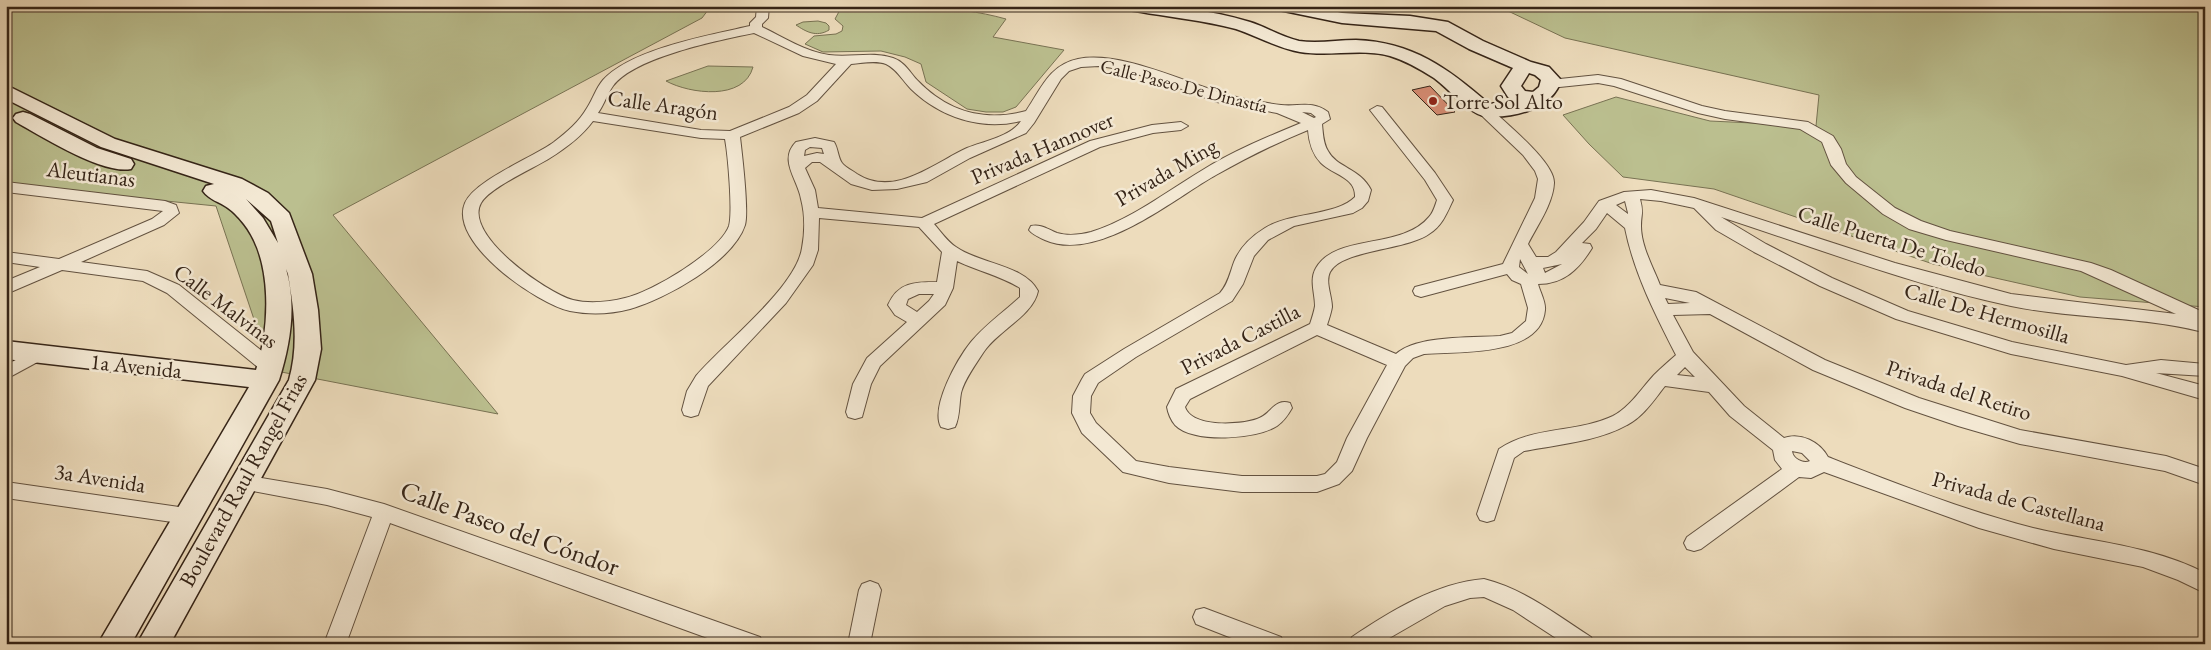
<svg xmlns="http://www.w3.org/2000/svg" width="2211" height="650" font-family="'EB Garamond',serif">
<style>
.green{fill:#bbbf8f;stroke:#787253}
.building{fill:#d68b72;stroke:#352417}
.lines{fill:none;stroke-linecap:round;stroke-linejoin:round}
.street-casing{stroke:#635240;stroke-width:2}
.secondary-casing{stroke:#352417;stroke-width:3}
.street{fill:#f3e8d3;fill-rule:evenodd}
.secondary{fill:#f3e8d3;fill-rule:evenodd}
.poi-dot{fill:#8f2418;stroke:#f3e8d3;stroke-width:2}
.labels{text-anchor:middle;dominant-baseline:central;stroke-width:5;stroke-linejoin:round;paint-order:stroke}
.far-street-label{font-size:19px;fill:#352417;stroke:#f3e8d3}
.poi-label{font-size:22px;fill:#352417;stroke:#f3e8d3;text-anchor:start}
.street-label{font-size:22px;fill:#352417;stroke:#f3e8d3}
.near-street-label{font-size:26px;fill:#352417;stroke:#f3e8d3}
</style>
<rect width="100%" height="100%" fill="#eddcbc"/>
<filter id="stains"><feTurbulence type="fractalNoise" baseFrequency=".004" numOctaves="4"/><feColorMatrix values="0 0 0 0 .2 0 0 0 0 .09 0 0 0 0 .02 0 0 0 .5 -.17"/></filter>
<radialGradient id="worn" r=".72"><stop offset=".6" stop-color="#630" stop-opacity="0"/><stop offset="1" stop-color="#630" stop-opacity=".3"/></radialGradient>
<g class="green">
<polygon points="6,6 711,6 702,18 333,215 498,414 271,370 216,206 6,185"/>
<path d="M842,6c55,0 110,-2 164,13l-13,18 71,13 -48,57 -13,5h-17l-19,-3 -41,-27 -5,-18 -16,-7 -24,-6 -58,1 -18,-8 9,-8 22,-2 6,-3 1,-5 -8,-7z"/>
<polygon points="1474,6 2205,6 2205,307 2080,297 1933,264 1714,189 1623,177 1589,144 1563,115 1616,97 1710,121 1816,126 1819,95 1565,38 1508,11"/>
<path d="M818,21l8,2 3,3v4c-13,8 -24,1 -33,-5l7,-3z"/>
<path d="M708,66l45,1c-9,34 -63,27 -87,14z"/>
</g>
<polygon class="building" points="1430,86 1455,112 1437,115 1412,90"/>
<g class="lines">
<g class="street-casing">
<g id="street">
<path d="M757,6h12l-1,12 -6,6v3c21,10 44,25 67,28 22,3 43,-4 64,3 12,4 17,15 25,23 30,31 67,41 108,30 15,-22 23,-46 52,-52 50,-10 124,34 177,42 8,1 17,3 26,4 18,2 31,-5 47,7l2,7 -8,5c1,9 1,19 6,27 9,17 32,17 43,39l-3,11 -6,7 -9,5 -59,13 -26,14 -14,16 -11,28 -11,17 -96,56 -38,26 -7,13 -1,17 6,10 40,38 33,6 73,9h75l8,-2 12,-12 10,-24 40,-73 -70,-30 -127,64 -5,8c7,21 55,18 72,12 14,-4 17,-21 33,-16l2,5c-4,7 -8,13 -15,18 -20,13 -84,18 -102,-1 -4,-5 -7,-12 -8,-18l9,-18 134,-65c2,-6 4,-12 5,-18 0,-13 -6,-26 1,-38 20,-35 86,-18 113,-51 4,-4 6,-11 8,-17l-12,-20 -55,-70 7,-4 5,1 53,66 18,27c-6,13 -11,26 -24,34 -22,16 -88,16 -99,38 -5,10 2,24 2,35 -1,6 -3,12 -5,18l69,29c21,-19 75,-16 104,-18l12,-3 14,-12 2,-13 -7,-24 -9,-4 -5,-6 -86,23 -6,-2 -2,-4 2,-4 88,-23 32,-66 3,-19 -3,-8 -12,-16 -44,-42 -2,-3 2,-3h10c15,15 66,55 65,76 -1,21 -17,43 -26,61l8,13h12l8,-5 28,-30 15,-21 25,-9 27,-2 43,8 201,65 116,31 165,20 -95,-43 -135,-31 -37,-11 -26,-15 -37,-31 -15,-18 -9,-23 -22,-13 -75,-10 -27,-6 -84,-27 -16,-3 -48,5 -7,-4 7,-4 48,-5 23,4 81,27 23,5 83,11 25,14 8,13 5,15 10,13 39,31 26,13 29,10 141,32 20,7 94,43v16l-6,2c-62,-15 -126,-12 -188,-25 -99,-21 -194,-58 -290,-89l45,27 66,34 76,33 104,31 114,23 35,-5 44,4v12l-49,-3 49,13v14l-83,-24 -111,-22 -115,-35 -76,-33 -66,-34 -38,-22 -22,-22 -33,-7 -21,-2c4,15 1,14 1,27 0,20 12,41 19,59l36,7 129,68 94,38 101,32 146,26 39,13v16l-40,-14 -145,-27 -62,-18 -53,-18 -92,-38 -103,-56 -37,1 20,37 51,54 40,32c17,-6 36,4 44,19 67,26 135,53 205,71 58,14 118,17 172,45v20l-27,-13 -35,-13 -89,-18 -75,-21 -155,-56 -13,6 -12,-1 -98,72 -7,2 -7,-2 -3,-6 3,-6 95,-68 -7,-9 -2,-10 -43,-34 -21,-24 -44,-6c-11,14 -22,31 -38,39 -28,16 -71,20 -103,26l-10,7 -20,62 -7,2 -7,-2 -3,-6 22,-65c33,-23 78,-16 114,-33 17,-9 28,-27 41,-41 7,-7 15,-14 22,-20 -21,-41 -42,-82 -51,-127l-18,-15 -11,16 -14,14 8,1 2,4c-13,21 -28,36 -54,36 2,8 8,18 7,26 -4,47 -86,41 -121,44l-11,4 -8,8 -38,72 -15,33 -13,13 -22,8h-75l-73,-9 -46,-11 -41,-39 -10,-20 1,-17 9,-17 3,-5 39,-25 96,-56c8,-9 10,-20 14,-31 6,-15 18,-26 31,-34 25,-16 72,-12 90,-31 1,-20 -22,-22 -34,-34 -9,-9 -12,-21 -13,-33 -32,13 -62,28 -92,45 -43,24 -118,88 -171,65 -6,-3 -12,-5 -16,-10l2,-4c10,-2 16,3 26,7 10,3 23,2 34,-1 39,-12 75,-40 110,-61 32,-20 66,-34 100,-48l-24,-10 -60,-11 -57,-21 -40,-12 -21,-3 -18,1 -12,4 -8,8 -27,44 -8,10 -56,25 -43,24 -30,7 -25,1 -21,-6 -31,-22h-8l-7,6 10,22 3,18 104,10 168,-77 62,-16 29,-3 7,4 -7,4 -28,3 -53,14 -166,77c7,8 14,18 22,23 24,17 69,18 82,44 -5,25 -41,40 -55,62 -7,11 -19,27 -22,40 -2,11 -1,24 -6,34l-7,2 -7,-2c-11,-20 17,-69 30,-85 14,-17 33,-30 49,-45v-9c-19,-12 -42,-17 -63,-27l-4,27 -8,17 -65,61 -9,18 -9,33 -7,2 -7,-2 -2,-5 7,-28 14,-26 40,-36 -12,-7 -7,-10c10,-23 27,-23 49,-23l5,-30 -23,-25 -100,-9 -1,32 -5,15 -27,38 -78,83 -10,29 -7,2 -7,-2 -2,-5 5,-19 9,-15c27,-32 100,-88 106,-128 3,-16 3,-34 -1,-49 -3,-19 -23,-39 -5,-57l19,-4 19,4c4,6 4,16 8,21 3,4 11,8 15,11 38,24 77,-11 110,-26 17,-7 43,-11 54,-27 -40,10 -81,-4 -110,-32 -8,-8 -14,-20 -25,-25 -10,-4 -24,-1 -35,0l-34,37 -18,12 -59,24c2,17 9,74 5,88 -12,37 -80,74 -115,84 -19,5 -40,6 -60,2 -32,-7 -122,-68 -105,-108 10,-23 67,-45 89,-61 13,-10 25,-20 33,-34 6,-9 9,-20 16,-28 28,-31 107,-45 147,-54v-3l6,-6zM754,33l49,23 33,8 -29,31 -18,12 -59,24 -29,-1 -103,-17c6,-8 9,-19 15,-27 21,-29 107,-46 141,-53zM1302,112l9,1 5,4 -2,1zM593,121l108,17 24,1c3,16 8,73 4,87 -10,26 -77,66 -104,72 -16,4 -36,6 -52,2 -26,-7 -110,-65 -92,-97 8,-15 53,-35 69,-45 16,-10 32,-22 43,-37zM810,147l12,1 2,6 -7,-1 -13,3 1,-6zM1625,201l3,12v1l-12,-9zM1520,259l8,15 -9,-7zM1562,264l-17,9 -2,-5zM919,294h15l-5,7 -12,11 -11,-7 2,-6zM1665,298l25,5 -22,1zM1685,367l10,10 -18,-2zM1792,451l10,2 8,8c-7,3 -17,-2 -18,-10z"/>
<polygon points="6,182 165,201 176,205 179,213 164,225 81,262 147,271 179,285 277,363 280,368 277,373 271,374 265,373 167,293 143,281 62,270 6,294 6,281 40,267 6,262 6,252 59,259 152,219 163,211 6,192"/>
<polygon points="37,349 43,351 46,355 43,359 6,379 6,365"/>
<polygon points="244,475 327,489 384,504 760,637 763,644 724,644 390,523 346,644 324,644 372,517 327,505 237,488 234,483 237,478"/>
<polygon points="6,482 186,508 193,510 196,516 193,522 186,524 6,498"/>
<path d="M1484,579c40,10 73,36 107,58l3,7h-29l-52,-34 -29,-13 -14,1 -25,8 -66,38h-30l3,-7c39,-26 84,-54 132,-58z"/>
<polygon points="870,581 878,584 881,590 870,644 848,644 859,590 862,584"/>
<polygon points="1204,608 1281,637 1284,644 1247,644 1196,624 1193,617 1196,610"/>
</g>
</g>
<g class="secondary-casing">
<g id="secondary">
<path d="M1126,6c44,0 82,3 124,16 16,5 32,15 49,19 19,3 38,-1 57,-1 56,2 92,28 133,64l25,-3 -6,-4 -7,-11 12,-18 -44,-19 -33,-18 -94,-8 -63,-13 -3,-4h36l30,7 68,3 38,6 35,19 48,21 18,5 12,13c-8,29 -49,39 -76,36 -15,-1 -38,-29 -51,-38 -14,-9 -28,-17 -44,-22 -30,-8 -60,1 -90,-4 -23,-4 -43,-16 -64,-23 -33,-9 -68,-12 -101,-18l-6,-1zM1529,73l6,2 6,5 -2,7 -6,5 -8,-1 -4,-5z"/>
<path d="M6,85l109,54 127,40 26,14 21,20 23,61 6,36 3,39 -6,31 -145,264h-33l152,-264c10,-35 5,-70 -1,-106l-2,-5c11,36 4,76 -7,111l-148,264h-33l151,-257 -243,-28v-18l250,29c14,-42 17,-109 -12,-146 -4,-5 -10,-12 -16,-16 -8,-6 -19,-8 -25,-17l3,-5 8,-2 -113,-37 -95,-48zM246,199l25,22 7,22 -15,-25z"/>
<path d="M23,112l7,2 67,34 34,11 3,5 -3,5c-28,6 -90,-33 -115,-47l-3,-4 3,-4z"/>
</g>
</g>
<use href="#street" class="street"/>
<use href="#secondary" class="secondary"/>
</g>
<circle class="poi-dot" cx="1433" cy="101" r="5"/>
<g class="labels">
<g class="far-street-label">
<text transform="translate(1184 86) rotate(14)">Calle Paseo De Dinastía</text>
</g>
<g class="poi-label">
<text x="1443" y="101">Torre Sol Alto</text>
</g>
<g class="street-label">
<text transform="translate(663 105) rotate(8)">Calle Aragón</text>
<text transform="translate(1042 148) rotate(-23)">Privada Hannover</text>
<text transform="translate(1166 172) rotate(-30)">Privada Ming</text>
<text transform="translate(91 174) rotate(7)">Aleutianas</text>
<text transform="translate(1892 241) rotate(17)">Calle Puerta De Toledo</text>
<text transform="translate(226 306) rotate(37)">Calle Malvinas</text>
<text transform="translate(1987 313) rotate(16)">Calle De Hermosilla</text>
<text transform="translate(1240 339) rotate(-27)">Privada Castilla</text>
<text transform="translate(136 366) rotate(6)">1a Avenida</text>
<text transform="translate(1959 390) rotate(18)">Privada del Retiro</text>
<text transform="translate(100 478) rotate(9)">3a Avenida</text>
<text transform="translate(243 480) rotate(-61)">Boulevard Raul Rangel Frias</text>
<text transform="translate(2019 501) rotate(15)">Privada de Castellana</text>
</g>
<g class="near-street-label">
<text transform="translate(510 528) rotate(20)">Calle Paseo del Cóndor</text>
</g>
</g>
<rect width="2211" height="650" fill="none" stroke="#eddcbc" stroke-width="25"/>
<rect x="8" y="8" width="2196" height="635" fill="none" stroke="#352417" stroke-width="2.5"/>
<rect x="12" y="12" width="2186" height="625" fill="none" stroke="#352417"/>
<rect width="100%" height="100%" filter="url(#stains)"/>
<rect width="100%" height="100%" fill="url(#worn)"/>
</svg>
